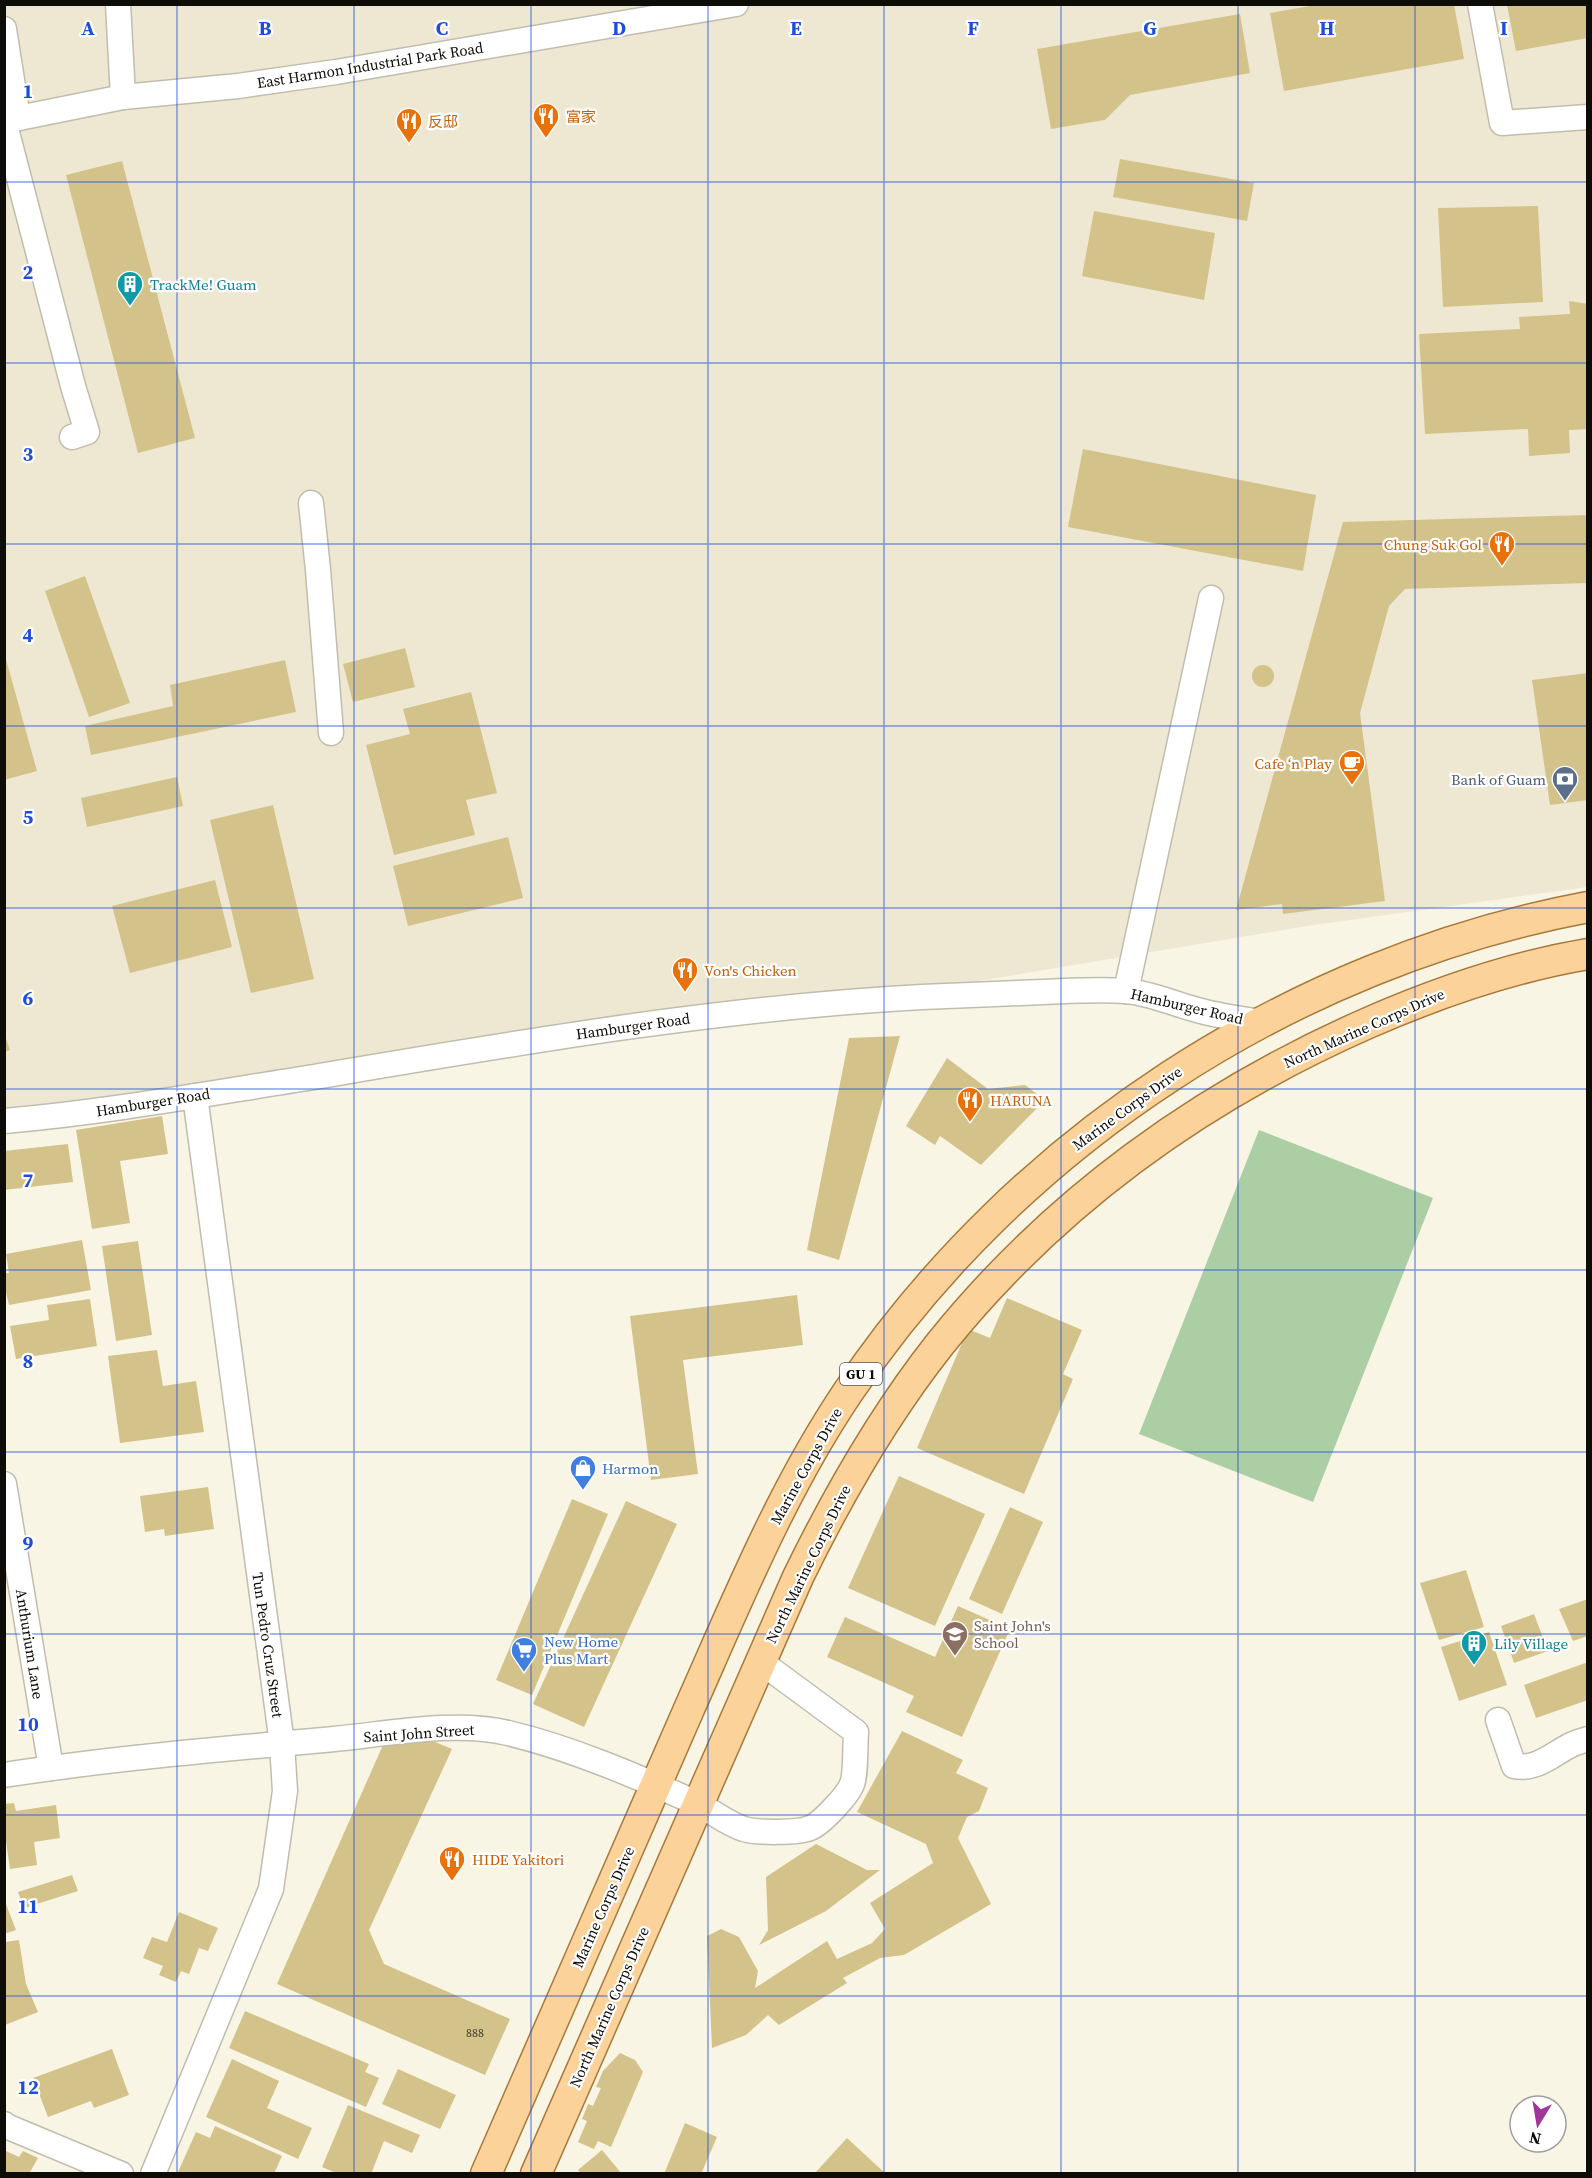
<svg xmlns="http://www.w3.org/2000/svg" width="1592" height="2178" font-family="'Source Serif 4','Noto Sans SC',serif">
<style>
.built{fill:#eee8d2}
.green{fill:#accea5}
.building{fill:#d3c38a}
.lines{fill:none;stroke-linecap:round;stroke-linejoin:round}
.minor-casing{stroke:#c1bdae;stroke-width:27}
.major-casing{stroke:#a7793a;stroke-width:33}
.minor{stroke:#fff;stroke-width:24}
.major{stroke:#fbd299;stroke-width:30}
.grid{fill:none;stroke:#1d4ed8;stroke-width:1.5;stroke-opacity:0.55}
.labels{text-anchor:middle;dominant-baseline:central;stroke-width:4.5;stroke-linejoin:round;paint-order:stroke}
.number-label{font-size:12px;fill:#3f3a28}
.shield{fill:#fff;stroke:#565551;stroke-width:1.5}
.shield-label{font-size:14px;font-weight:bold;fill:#0e0c07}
.street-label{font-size:15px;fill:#0e0c07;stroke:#fff}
.food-label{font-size:15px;fill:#c56008;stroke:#fff;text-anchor:start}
.culture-label{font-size:15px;fill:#0d838f;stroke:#fff;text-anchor:start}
.service-label{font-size:15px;fill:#4e5e75;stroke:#fff;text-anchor:end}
.shop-label{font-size:15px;fill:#366cbe;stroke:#fff;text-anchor:start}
.education-label{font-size:15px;fill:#785e54;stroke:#fff;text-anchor:start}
.grid-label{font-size:20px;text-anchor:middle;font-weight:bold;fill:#1d4ed8;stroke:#fff;stroke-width:4.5;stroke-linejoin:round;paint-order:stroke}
</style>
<rect width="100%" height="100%" fill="#f9f5e5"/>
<polygon class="built" points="4,5 1587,5 1587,887 1307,926 865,1000 5,1119"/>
<polygon class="green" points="1259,1130 1433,1198 1313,1502 1139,1434"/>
<g class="building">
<polygon points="1321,4 1454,4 1464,59 1284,91 1270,13"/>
<polygon points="1507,5 1588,5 1588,38 1516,51"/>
<polygon points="1240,14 1250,73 1130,95 1105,120 1051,129 1037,49"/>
<polygon points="1120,159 1254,183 1247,221 1113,197"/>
<polygon points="122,161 195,438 138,453 66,175"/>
<polygon points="1538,206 1543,302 1443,307 1438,208"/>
<polygon points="1094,211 1215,233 1204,300 1082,276"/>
<polygon points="1569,301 1588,304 1588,429 1569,430 1570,453 1529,456 1528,429 1425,434 1419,334 1520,329 1519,317 1570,314"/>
<polygon points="1083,449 1316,495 1303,571 1068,527"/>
<polygon points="1588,515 1588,583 1405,589 1389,606 1360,713 1385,901 1283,914 1282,904 1236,910 1343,522"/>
<polygon points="85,576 130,703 89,717 45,591"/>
<polygon points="405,648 415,687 353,702 343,664"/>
<polygon points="4,652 37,771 4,780"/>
<polygon points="285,660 296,712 91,755 85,726 173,706 170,685"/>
<circle cx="1263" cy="676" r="11"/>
<polygon points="1588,673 1588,800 1550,805 1532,680"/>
<polygon points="471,692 497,793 466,800 475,835 394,855 366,745 410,734 403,709"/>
<polygon points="177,777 183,806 87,827 81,798"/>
<polygon points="273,805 314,979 251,993 210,820"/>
<polygon points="508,837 523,898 408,926 393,866"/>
<polygon points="215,880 232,947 130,973 112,906"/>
<polygon points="4,1033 10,1050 4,1052"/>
<polygon points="900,1036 839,1260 807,1250 849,1038"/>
<polygon points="947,1058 988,1089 1025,1085 1045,1100 981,1165 940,1136 935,1145 906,1126"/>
<polygon points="162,1116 168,1154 120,1161 130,1223 92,1229 76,1130"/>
<polygon points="68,1144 73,1182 4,1190 4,1151"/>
<polygon points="82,1240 91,1290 9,1305 4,1284 4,1273 9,1273 6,1254"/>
<polygon points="138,1241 152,1335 116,1341 102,1246"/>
<polygon points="797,1295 803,1345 683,1360 698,1474 651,1480 630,1316"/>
<polygon points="1007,1298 1082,1330 1063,1374 1073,1379 1024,1494 917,1448 968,1329 990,1338"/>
<polygon points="90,1299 97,1346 16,1359 10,1326 49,1320 47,1305"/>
<polygon points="157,1350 163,1386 196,1381 204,1432 120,1443 108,1356"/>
<polygon points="899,1476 985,1514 935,1626 848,1588"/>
<polygon points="208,1487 214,1529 165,1536 164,1529 145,1532 140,1496"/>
<polygon points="572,1499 608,1514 532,1695 496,1680"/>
<polygon points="626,1501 677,1524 584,1727 533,1704"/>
<polygon points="1010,1507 1043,1522 1002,1614 969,1599"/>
<polygon points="1466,1570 1484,1627 1439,1640 1420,1583"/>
<polygon points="1588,1599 1588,1636 1573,1641 1559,1609"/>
<polygon points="958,1606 1010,1629 962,1737 906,1712 914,1696 827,1657 845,1617 935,1657"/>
<polygon points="1534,1614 1548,1651 1514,1663 1501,1626"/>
<polygon points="1489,1632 1507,1685 1459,1701 1441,1647"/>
<polygon points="1588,1662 1588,1700 1536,1718 1524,1685"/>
<polygon points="902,1731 963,1760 956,1773 988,1788 979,1811 967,1817 958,1838 991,1904 904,1955 880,1958 843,1978 847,1983 779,2025 768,2015 746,2035 712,2048 707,1936 721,1929 739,1937 758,1971 755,1988 827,1941 837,1959 872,1943 885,1929 870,1903 933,1863 926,1844 857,1812"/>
<polygon points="428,1739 452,1749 369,1930 384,1964 510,2019 485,2075 277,1984 383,1745"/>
<polygon points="14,1803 16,1811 56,1805 60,1838 34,1842 37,1865 10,1869 4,1828 4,1804"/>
<polygon points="816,1844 867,1870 880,1870 826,1911 759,1945 768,1930 766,1877"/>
<polygon points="72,1875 78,1891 24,1908 18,1892"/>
<polygon points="4,1899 16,1930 4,1934"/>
<polygon points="179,1912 218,1928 208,1951 199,1948 189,1974 181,1971 176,1982 159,1975 163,1966 143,1958 152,1937 167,1942"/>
<polygon points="19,1940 26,1984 38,2012 5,2025 5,1942"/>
<polygon points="245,2011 369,2064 365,2072 379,2078 366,2107 229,2048"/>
<polygon points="112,2049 129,2095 94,2108 91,2101 48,2117 33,2078"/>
<polygon points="620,2053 635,2060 643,2072 611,2147 598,2141 594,2149 578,2142 587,2121 582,2119 588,2104 593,2106 601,2088 596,2087 603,2071"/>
<polygon points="232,2059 279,2081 267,2108 312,2128 298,2159 206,2117"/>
<polygon points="398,2069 456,2095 440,2129 382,2104"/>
<polygon points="348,2105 420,2135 412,2153 384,2141 371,2174 338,2174 322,2167"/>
<polygon points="685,2123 717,2137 701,2174 664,2174"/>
<polygon points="215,2126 282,2156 274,2174 182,2174 178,2172 196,2132 210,2138"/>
<polygon points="847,2138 886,2174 814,2174"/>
<polygon points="4,2150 19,2157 23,2151 38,2158 29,2174 4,2174"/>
<polygon points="602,2150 622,2174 581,2174 578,2170"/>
</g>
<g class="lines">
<g class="minor-casing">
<g id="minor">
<polyline points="118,4 123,97"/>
<polyline points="1480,4 1502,123 1588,117"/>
<polyline points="4,29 18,118"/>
<polyline points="4,121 123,97 238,86 336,72 736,4"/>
<polyline points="4,121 73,386 87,432 72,437"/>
<polyline points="311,503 318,570 331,733"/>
<polyline points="1126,991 1211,598"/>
<path d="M4,1121c104,-9 207,-28 310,-44 202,-34 403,-69 608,-80 40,-2 81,-3 121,-5 27,-1 56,-3 83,-1 24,2 45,12 68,18 23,7 45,10 69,13"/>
<polyline points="4,1484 51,1768"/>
<path d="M1498,1720l16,46c22,4 36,-10 55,-20 5,-3 12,-5 19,-7"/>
<path d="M4,1775c109,-17 220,-26 330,-36 53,-5 122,-19 174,-6 63,15 128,43 186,69 17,8 33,22 50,27 12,4 55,4 66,-1 11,-4 38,-33 42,-44 4,-9 3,-40 4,-52l-95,-70"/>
<polyline points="4,2124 6,2126 121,2174"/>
<polyline points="153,2174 271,1889 285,1791 282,1744 195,1096"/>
</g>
</g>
<g class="major-casing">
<g id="major">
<path d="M486,2174c68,-155 135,-310 203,-465 48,-108 93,-219 159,-317 169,-251 443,-429 740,-485"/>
<path d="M536,2174l262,-597c40,-82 85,-161 142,-233 114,-142 262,-248 428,-321 71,-31 143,-56 220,-69"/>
</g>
</g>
<use href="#minor" class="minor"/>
<use href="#major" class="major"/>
</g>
<path class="grid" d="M177,4v2170M354,4v2170M531,4v2170M708,4v2170M884,4v2170M1061,4v2170M1238,4v2170M1415,4v2170M4,182h1584M4,363h1584M4,544h1584M4,726h1584M4,908h1584M4,1089h1584M4,1270h1584M4,1452h1584M4,1634h1584M4,1815h1584M4,1996h1584"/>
<defs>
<g id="restaurant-pin" transform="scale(1.35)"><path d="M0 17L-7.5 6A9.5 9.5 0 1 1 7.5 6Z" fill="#e8710a" stroke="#fff"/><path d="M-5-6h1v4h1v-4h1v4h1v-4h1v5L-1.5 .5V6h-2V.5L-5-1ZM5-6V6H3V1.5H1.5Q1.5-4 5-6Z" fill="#fff"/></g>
<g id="building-pin" transform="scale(1.35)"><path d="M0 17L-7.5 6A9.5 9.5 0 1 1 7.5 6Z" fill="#0f9aa8" stroke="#fff"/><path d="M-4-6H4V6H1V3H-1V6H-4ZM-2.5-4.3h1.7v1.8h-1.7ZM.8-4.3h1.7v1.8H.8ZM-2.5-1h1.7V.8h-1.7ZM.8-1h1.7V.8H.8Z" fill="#fff"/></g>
<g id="cafe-pin" transform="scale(1.35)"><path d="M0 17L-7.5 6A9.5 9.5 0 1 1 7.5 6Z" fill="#e8710a" stroke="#fff"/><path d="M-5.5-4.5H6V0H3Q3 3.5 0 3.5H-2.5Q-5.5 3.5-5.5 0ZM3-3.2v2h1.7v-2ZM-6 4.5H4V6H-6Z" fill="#fff"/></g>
<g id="bank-pin" transform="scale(1.35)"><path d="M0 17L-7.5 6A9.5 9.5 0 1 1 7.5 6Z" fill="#5c6f8a" stroke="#fff"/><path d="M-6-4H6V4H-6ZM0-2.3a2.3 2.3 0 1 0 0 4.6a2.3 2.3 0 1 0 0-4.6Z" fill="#fff"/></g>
<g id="shop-pin" transform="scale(1.35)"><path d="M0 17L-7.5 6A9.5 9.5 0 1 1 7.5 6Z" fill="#3f7fe0" stroke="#fff"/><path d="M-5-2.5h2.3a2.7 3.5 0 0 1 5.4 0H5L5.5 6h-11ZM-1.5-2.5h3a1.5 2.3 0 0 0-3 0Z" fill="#fff"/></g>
<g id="school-pin" transform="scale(1.35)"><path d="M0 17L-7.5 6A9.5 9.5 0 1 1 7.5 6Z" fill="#8d6e63" stroke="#fff"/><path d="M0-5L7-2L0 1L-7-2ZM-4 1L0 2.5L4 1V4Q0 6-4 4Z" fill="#fff"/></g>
<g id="supermarket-pin" transform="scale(1.35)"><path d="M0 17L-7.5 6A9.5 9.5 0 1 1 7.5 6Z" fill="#3f7fe0" stroke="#fff"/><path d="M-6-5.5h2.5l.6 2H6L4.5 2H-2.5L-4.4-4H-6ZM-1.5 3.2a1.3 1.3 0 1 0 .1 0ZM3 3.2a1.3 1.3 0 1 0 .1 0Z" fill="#fff"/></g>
</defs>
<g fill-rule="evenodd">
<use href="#restaurant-pin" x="546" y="116"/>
<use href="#restaurant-pin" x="409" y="121"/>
<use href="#building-pin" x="130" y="284"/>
<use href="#restaurant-pin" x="1502" y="544"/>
<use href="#cafe-pin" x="1352" y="763"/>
<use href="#bank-pin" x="1565" y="779"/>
<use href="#restaurant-pin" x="685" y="970"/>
<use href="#restaurant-pin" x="970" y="1100"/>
<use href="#shop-pin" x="583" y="1468"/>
<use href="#school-pin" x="955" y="1634"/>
<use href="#building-pin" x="1474" y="1643"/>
<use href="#supermarket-pin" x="524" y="1650"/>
<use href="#restaurant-pin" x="452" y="1859"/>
</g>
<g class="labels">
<g class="number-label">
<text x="475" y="2033">888</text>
</g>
<rect class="shield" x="840" y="1363" width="42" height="22" rx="4.5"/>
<g class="shield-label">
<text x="861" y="1374">GU 1</text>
</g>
<g class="street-label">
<text transform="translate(370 65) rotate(-9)">East Harmon Industrial Park Road</text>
<text transform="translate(1187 1006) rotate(13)">Hamburger Road</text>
<text transform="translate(633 1026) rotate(-8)">Hamburger Road</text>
<text transform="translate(1364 1028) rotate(-24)">North Marine Corps Drive</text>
<text transform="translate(153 1102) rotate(-9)">Hamburger Road</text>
<text transform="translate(1127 1108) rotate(-36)">Marine Corps Drive</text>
<text transform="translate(806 1466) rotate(-61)">Marine Corps Drive</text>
<text transform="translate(808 1564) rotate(-64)">North Marine Corps Drive</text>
<text transform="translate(30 1644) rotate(81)">Anthurium Lane</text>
<text transform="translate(268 1645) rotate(82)">Tun Pedro Cruz Street</text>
<text transform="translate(419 1733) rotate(-4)">Saint John Street</text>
<text transform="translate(603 1907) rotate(-66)">Marine Corps Drive</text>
<text transform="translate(609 2007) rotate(-66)">North Marine Corps Drive</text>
</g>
<g class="food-label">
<text x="566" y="116">富家</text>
<text x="428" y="121">反邸</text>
<text x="1482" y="544" text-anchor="end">Chung Suk Gol</text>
<text x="1332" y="763" text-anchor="end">Cafe ‘n Play</text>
<text x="704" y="970">Von's Chicken</text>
<text x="990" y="1100">HARUNA</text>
<text x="472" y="1859">HIDE Yakitori</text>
</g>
<g class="culture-label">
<text x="150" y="284">TrackMe! Guam</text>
<text x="1494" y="1643">Lily Village</text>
</g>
<g class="service-label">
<text x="1546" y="779">Bank of Guam</text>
</g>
<g class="shop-label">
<text x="602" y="1468">Harmon</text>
<text x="544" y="1641">New Home<tspan x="544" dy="17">Plus Mart</tspan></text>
</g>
<g class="education-label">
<text x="974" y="1625">Saint John's<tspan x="974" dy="17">School</tspan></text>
</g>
</g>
<g class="grid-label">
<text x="88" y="35">A</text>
<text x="265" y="35">B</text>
<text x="442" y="35">C</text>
<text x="619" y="35">D</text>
<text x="796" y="35">E</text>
<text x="973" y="35">F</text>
<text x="1150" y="35">G</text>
<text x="1327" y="35">H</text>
<text x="1504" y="35">I</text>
<text x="28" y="98">1</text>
<text x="28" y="279">2</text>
<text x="28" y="461">3</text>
<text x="28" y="642">4</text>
<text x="28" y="824">5</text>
<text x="28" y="1005">6</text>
<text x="28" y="1187">7</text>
<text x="28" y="1368">8</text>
<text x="28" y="1550">9</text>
<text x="28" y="1731">10</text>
<text x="28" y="1913">11</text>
<text x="28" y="2094">12</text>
</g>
<rect width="1592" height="2178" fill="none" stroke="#0e0c07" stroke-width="12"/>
<g transform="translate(1538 2124) rotate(191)"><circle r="28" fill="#ffffff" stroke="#9f9e9c" stroke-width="1.5"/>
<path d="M0-4.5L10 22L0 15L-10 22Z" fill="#9e379a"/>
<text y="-9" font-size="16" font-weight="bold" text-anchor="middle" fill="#0e0c07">N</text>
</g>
</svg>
